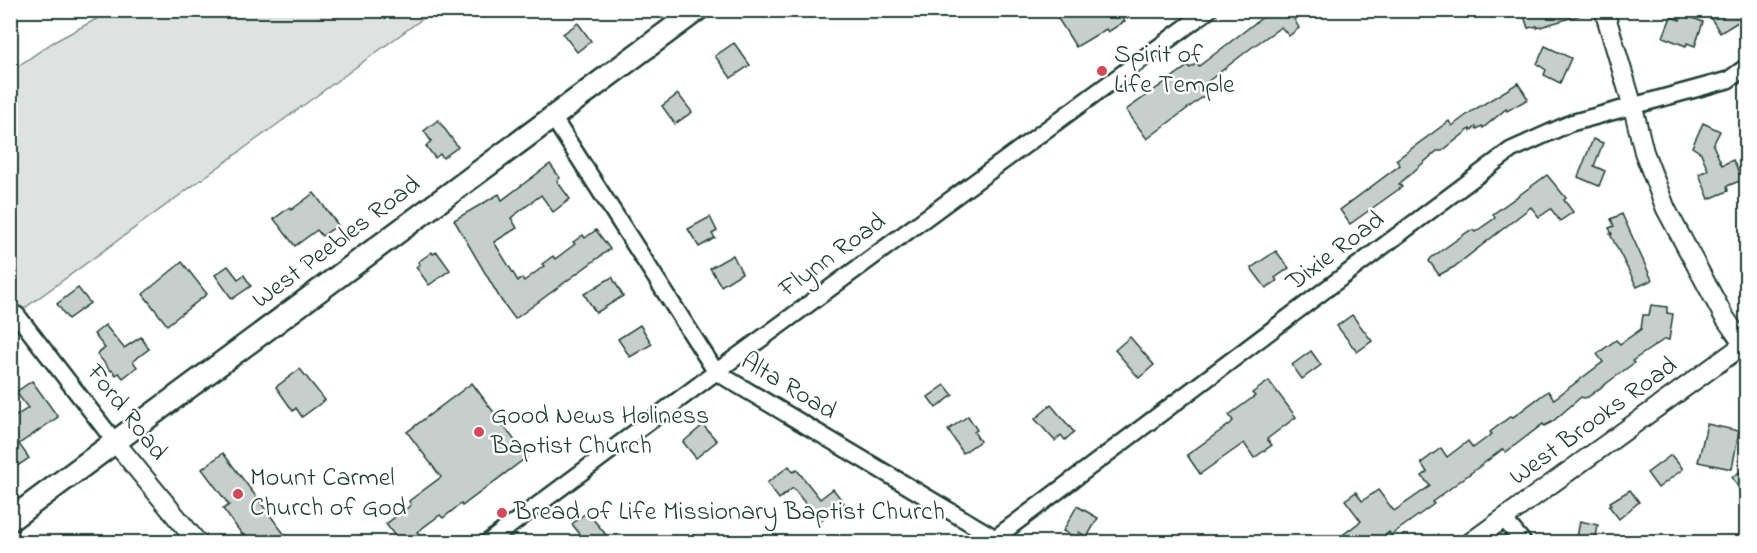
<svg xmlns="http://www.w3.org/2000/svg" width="1757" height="553" font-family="'Indie Flower',sans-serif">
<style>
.green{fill:#dee3e2;stroke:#7e908b;stroke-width:1.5}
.building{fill:#c7cfcc;stroke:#1f3d34;stroke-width:1.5}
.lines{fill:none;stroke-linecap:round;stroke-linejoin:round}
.minor-casing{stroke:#1f3d34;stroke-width:20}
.tertiary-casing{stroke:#1f3d34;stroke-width:22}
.secondary-casing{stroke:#1f3d34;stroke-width:26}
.minor{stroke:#fff;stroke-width:15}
.tertiary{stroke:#fff;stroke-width:18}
.secondary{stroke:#fff;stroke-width:21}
.poi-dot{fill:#d1495b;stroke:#fff;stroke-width:2}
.labels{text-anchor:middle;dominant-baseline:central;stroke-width:5;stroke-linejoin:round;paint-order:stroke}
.poi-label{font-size:26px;fill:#1f3d34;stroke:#fff;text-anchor:start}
.street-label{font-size:26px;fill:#1f3d34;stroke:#fff}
</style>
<rect width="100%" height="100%" fill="#fff"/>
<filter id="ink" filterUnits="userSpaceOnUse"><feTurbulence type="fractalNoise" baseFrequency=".0167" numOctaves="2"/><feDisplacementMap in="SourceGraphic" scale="12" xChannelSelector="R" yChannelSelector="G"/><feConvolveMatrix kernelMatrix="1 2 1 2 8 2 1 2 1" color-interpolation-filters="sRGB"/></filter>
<g filter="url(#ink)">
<polygon class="green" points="111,11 433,11 11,318 11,71 52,43"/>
<g class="building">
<polygon points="1068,10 1118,10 1125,21 1108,32 1106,29 1076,47 1057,17"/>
<polygon points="1272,10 1289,10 1299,28 1289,36 1281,27 1251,48 1202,86 1208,93 1147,139 1126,110 1188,66 1190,68 1197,63 1199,66"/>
<polygon points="1522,10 1584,10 1584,14 1537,28 1537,26 1528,28"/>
<polygon points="1706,10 1737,10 1743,19 1720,33"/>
<polygon points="1683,14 1703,22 1695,46 1687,43 1686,46 1663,37 1671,17 1680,20"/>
<polygon points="578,23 591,41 577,52 563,34"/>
<polygon points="734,43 750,65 731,78 715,56"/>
<polygon points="1545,46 1571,58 1560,83 1544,75 1546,70 1537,64"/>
<polygon points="1518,83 1528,99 1507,111 1506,109 1483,128 1482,126 1477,129 1476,127 1471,131 1470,129 1442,151 1437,151 1399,184 1402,187 1350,224 1340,210 1400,165 1396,160 1449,121 1452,126 1472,111"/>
<polygon points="678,94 692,112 675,124 662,106"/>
<polygon points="438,120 458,147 443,158 440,154 435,158 426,146 431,141 424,131"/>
<polygon points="1703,123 1720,131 1713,145 1722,165 1733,160 1742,180 1727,186 1728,191 1709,199 1699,174 1708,170 1701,153 1692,147"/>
<polygon points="1593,139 1603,143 1594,166 1605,171 1599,186 1578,177"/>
<polygon points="550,164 560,178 557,181 570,199 553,212 541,195 511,218 517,228 494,242 518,281 522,278 524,281 544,266 542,264 553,256 555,259 575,244 573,242 583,235 585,238 596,230 610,249 515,319 501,300 454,220 499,194 502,200"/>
<polygon points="1547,175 1566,198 1564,200 1573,212 1560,221 1551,209 1539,217 1531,207 1454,267 1439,275 1429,261 1431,258 1469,231 1473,230 1475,232 1495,218 1493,214"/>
<polygon points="314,193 338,225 322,236 317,230 295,246 274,219 290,207 291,210"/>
<polygon points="1622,214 1652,280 1637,287 1610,234 1612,234 1609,228 1614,226 1611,219"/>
<polygon points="710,217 717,231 712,234 715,238 699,247 688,229"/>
<polygon points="1276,251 1289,268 1275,278 1277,281 1266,288 1251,268"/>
<polygon points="432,252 433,254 437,252 450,270 429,285 416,267 420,264 418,262"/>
<polygon points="733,255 742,273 721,286 710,268"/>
<polygon points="182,262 207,294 167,325 143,294"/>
<polygon points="228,266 238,279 244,275 251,286 232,299 215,275"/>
<polygon points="612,277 623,296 596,313 584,294"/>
<polygon points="78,288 90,303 68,319 57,304"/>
<polygon points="1651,305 1667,307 1667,313 1673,314 1669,340 1665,339 1632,361 1634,363 1588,397 1584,398 1581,397 1552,422 1544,426 1543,424 1506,452 1503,449 1432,502 1434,504 1391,535 1389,532 1375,543 1332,543 1361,521 1345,500 1356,492 1362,501 1378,490 1394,511 1430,486 1422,476 1427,472 1421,463 1441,448 1447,457 1468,441 1473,448 1492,434 1490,432 1511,416 1513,417 1548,391 1554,399 1603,362 1597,354 1616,340 1620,344 1641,329 1643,315 1649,315"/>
<polygon points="1352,315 1372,341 1357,352 1337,326"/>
<polygon points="105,325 124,348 141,337 149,349 133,361 137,367 123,378 119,373 116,375 112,370 111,371 97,354 105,348 94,334"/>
<polygon points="640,325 652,344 630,357 618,339"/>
<polygon points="1130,337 1154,365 1139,378 1115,350"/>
<polygon points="1311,351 1321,365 1302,379 1292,365"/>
<polygon points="300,369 325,400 302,417 296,408 293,411 276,387"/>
<polygon points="32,381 58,417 19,444 29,458 10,471 10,420 28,408 16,392"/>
<polygon points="1269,381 1296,417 1267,439 1272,445 1254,458 1244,443 1200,474 1187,455 1230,424 1233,421 1229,415 1255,396 1252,393"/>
<polygon points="472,383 527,457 462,506 461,504 443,518 440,515 417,532 425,543 400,543 386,524 411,505 409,501 441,477 407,432"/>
<polygon points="945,385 953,395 936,408 928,397"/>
<polygon points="1051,405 1074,432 1065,440 1061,435 1055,441 1035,419"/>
<polygon points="968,416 977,430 974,432 980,441 963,453 948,430"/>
<polygon points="1707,424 1739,431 1732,469 1698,462"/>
<polygon points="703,425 717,441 696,458 683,442"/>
<polygon points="223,453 242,478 291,543 249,543 235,525 223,509 229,505 202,469"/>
<polygon points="1671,455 1683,469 1658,488 1647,473"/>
<polygon points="789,466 793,472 797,470 820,499 833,489 844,503 820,522 793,488 779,499 767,483"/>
<polygon points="1746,468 1746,501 1732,477"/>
<polygon points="1630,490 1639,502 1619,519 1609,506 1611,504 1610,502"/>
<polygon points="1077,506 1098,518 1087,537 1079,532 1076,538 1063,531"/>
<polygon points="587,512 607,536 599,543 587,543 572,524"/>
<polygon points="1580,521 1598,525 1595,543 1576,543"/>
</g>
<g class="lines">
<g class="minor-casing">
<g id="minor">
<polyline points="552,116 716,372 1002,542"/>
<polyline points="17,315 115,442"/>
<polyline points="1504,519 1523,542"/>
<polyline points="488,542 716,372 1209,10"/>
<polyline points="990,542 1511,150 1571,123 1728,80 1746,67"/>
</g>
</g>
<g class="tertiary-casing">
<g id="tertiary">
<polyline points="1604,10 1633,107 1644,152 1666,209 1723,315 1746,348"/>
<polyline points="115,442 197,542"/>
<polyline points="1471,542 1746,343"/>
</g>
</g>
<g class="secondary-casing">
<polyline id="secondary" points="10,520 697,10"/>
</g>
<use href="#minor" class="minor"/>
<use href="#tertiary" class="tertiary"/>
<use href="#secondary" class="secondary"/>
</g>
</g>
<g class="poi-dot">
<circle cx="1102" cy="71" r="6"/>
<circle cx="479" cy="432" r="6"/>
<circle cx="238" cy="494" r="6"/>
<circle cx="502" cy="513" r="6"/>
</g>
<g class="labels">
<g class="poi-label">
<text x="1114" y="56">Spirit of<tspan x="1114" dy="30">Life Temple</tspan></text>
<text x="491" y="417">Good News Holiness<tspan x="491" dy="30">Baptist Church</tspan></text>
<text x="250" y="479">Mount Carmel<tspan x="250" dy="30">Church of God</tspan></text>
<text x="514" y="513">Bread of Life Missionary Baptist Church</text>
</g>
<g class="street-label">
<text transform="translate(337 243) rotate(-37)">West Peebles Road</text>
<text transform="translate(1336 252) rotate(-37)">Dixie Road</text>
<text transform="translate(833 256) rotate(-36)">Flynn Road</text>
<text transform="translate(788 387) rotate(31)">Alta Road</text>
<text transform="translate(126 413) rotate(52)">Ford Road</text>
<text transform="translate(1594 422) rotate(-36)">West Brooks Road</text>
</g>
</g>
<rect width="1757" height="553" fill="none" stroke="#fff" stroke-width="36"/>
<rect x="18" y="18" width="1721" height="517" fill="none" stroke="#1f3d34" stroke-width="2" filter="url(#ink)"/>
</svg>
